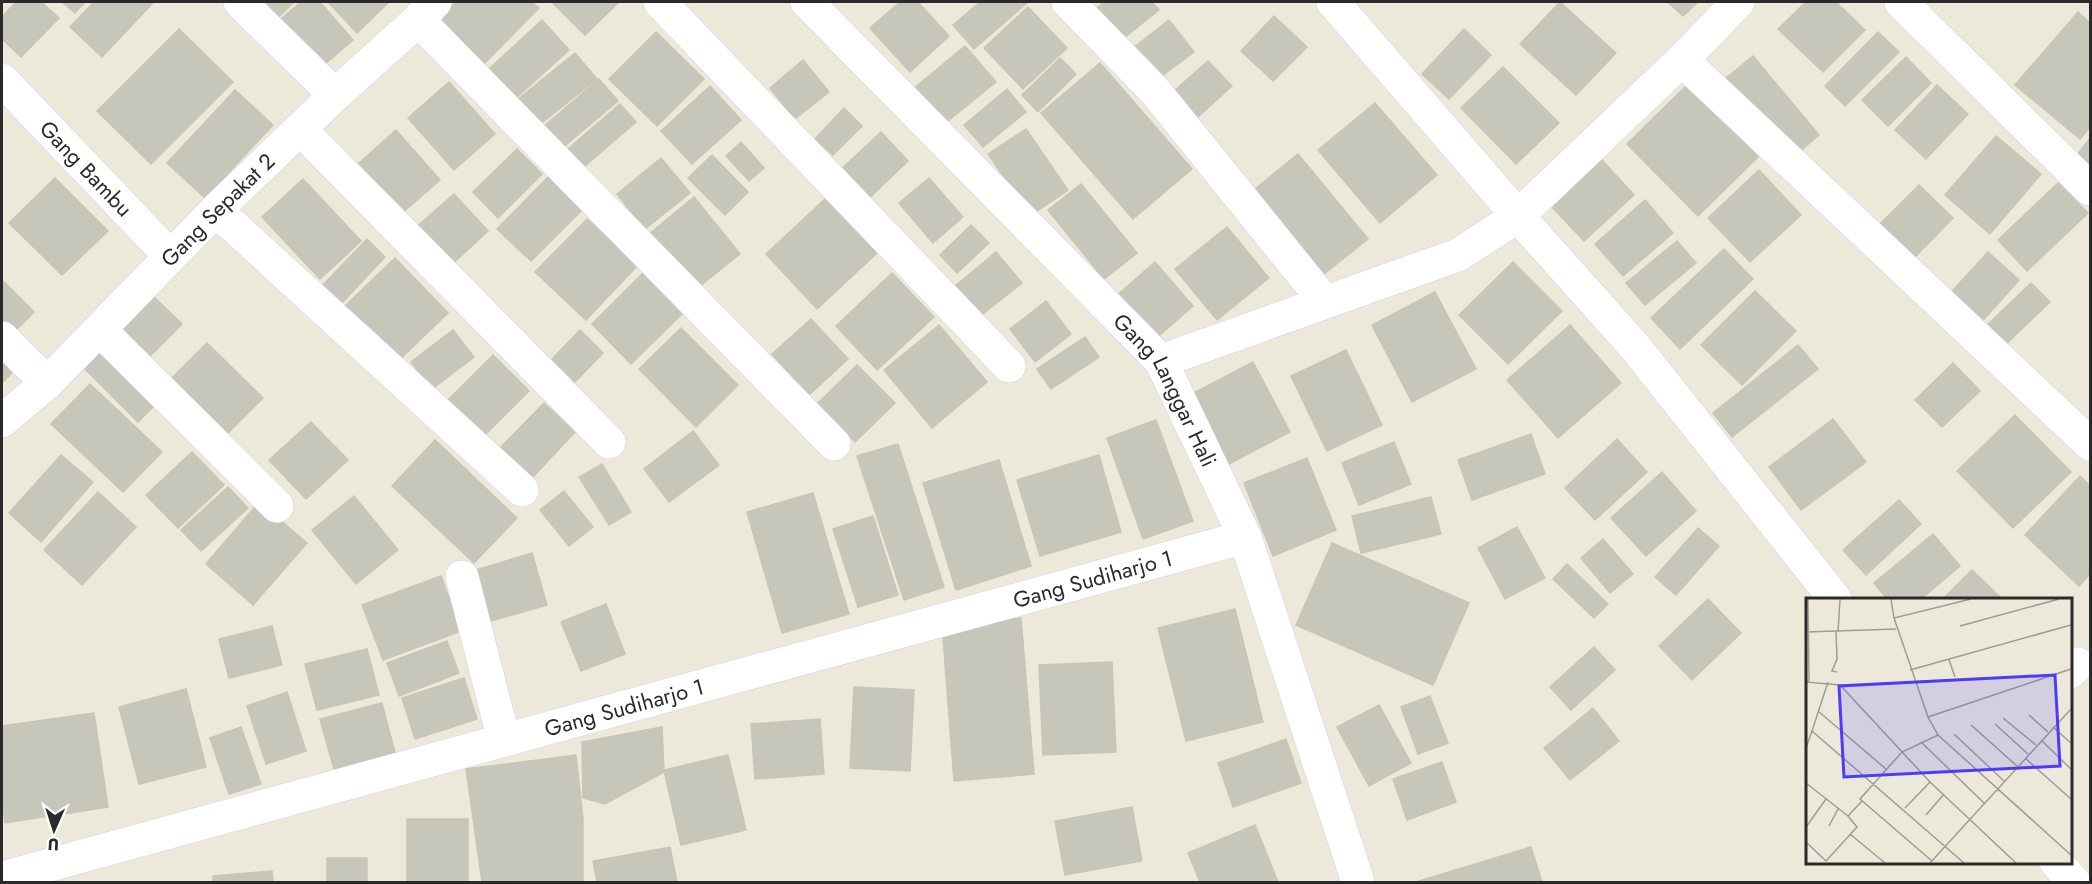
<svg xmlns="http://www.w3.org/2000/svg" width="2092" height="884" font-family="Jost,sans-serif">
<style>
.building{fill:#c7c6bb;stroke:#c7c6b5;stroke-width:1.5}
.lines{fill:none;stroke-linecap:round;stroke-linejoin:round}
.minor-casing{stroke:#d2d1e2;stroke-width:34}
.minor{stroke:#fff;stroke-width:33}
.labels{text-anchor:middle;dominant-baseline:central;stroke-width:4.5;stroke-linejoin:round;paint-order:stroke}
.street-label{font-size:22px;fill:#2a2a2a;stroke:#fff}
.inset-road{fill:none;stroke:#9e9d94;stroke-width:1.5}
.view{fill:#4d3bf9;fill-opacity:0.15;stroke:#4d3bf9;stroke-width:3}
.inset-edge{fill:none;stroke:#2a2a2a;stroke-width:3}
</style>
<rect width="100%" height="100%" fill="#ece9db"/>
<g class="building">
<polygon points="16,2 41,2 59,18 21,57 2,39 2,17"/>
<polygon points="62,2 85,2 75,13"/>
<polygon points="94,2 149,2 152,4 102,57 70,27"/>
<polygon points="233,2 294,2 262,33"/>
<polygon points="301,2 320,2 353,40 317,71 276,23"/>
<polygon points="328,2 389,2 357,33"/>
<polygon points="456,2 532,2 539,8 483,65 437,20"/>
<polygon points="552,2 619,2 585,35"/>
<polygon points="900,2 918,2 949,36 910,72 870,28"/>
<polygon points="980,2 1027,3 974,49 953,25"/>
<polygon points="1105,2 1152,2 1159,10 1120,41 1095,9"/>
<polygon points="1560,2 1616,53 1576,95 1520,44"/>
<polygon points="1668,2 1698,2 1683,16"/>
<polygon points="1806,2 1836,2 1865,30 1823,72 1778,29"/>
<polygon points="1028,7 1067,48 1023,89 984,48"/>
<polygon points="2078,12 2090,23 2090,127 2080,139 2015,85"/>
<polygon points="1274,16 1307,47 1273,81 1241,51"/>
<polygon points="542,20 569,50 516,98 489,69"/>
<polygon points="1169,20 1194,52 1156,80 1132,49"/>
<polygon points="179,29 233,82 151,164 97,111"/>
<polygon points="1464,29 1491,55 1449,99 1422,74"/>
<polygon points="656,32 704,79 657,126 609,79"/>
<polygon points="1878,32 1899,52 1845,106 1825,86"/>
<polygon points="965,46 996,82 943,125 913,89"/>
<polygon points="575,53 597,79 534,129 513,103"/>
<polygon points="1753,56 1819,135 1792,158 1726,78"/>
<polygon points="1906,57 1931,83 1888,126 1862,100"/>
<polygon points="1060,58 1076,74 1038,112 1022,95"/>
<polygon points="803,60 829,92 795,119 770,88"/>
<polygon points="1208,61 1232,86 1189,125 1165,99"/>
<polygon points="1100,63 1192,169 1133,219 1041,113"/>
<polygon points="1503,67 1559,123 1516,164 1461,108"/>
<polygon points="599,79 618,101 561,149 543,127"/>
<polygon points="449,82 495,134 454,170 408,118"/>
<polygon points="1687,85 1758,157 1698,216 1627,144"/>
<polygon points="1937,85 1968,114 1926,159 1895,130"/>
<polygon points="710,86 741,120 692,164 661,131"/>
<polygon points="1007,89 1026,112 983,147 964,125"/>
<polygon points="235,90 273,125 205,198 167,163"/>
<polygon points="1375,103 1437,175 1380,223 1318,150"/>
<polygon points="620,104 636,122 578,172 562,154"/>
<polygon points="844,108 862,126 833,155 815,139"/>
<polygon points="1026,129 1068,190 1030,216 988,154"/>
<polygon points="396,130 440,180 394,220 350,171"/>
<polygon points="881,132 908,161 863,204 835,175"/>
<polygon points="1996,136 2041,174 1990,234 1945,195"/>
<polygon points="2090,138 2090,164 2078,154"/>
<polygon points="741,142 764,168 749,181 726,156"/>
<polygon points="517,149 542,174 498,218 473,192"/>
<polygon points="1298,154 1368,239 1314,282 1244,198"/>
<polygon points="712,155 748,192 725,215 688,178"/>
<polygon points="661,158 690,193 645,229 617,194"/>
<polygon points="1601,159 1634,195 1584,241 1551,206"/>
<polygon points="1759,170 1801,215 1750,262 1708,218"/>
<polygon points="550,175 584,208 531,261 497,229"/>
<polygon points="55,178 108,231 62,275 9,223"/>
<polygon points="929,178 963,217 933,243 899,203"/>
<polygon points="303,179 361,241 320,279 262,217"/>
<polygon points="2058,183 2088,213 2027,271 1998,240"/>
<polygon points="1081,184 1137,253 1104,279 1048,210"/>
<polygon points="1919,185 1953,218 1912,260 1877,227"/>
<polygon points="454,194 488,231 448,268 413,230"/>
<polygon points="694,197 740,254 695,290 649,234"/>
<polygon points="826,198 877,253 817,309 766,254"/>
<polygon points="1645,200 1673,233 1623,276 1595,244"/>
<polygon points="587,219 637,266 586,320 535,272"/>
<polygon points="971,225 989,243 957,273 940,255"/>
<polygon points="1227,227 1269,278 1217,320 1175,269"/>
<polygon points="367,239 385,257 341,304 322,286"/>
<polygon points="1677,241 1696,263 1645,305 1626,283"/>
<polygon points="1724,249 1753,279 1680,349 1651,318"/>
<polygon points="996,252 1022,283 979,317 954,287"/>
<polygon points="1988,252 2019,280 1977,327 1945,299"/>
<polygon points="395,258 448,313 395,364 342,309"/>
<polygon points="1155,262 1193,306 1153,341 1115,297"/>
<polygon points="1513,262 1562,311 1508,364 1459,315"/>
<polygon points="645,271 685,311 631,364 592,324"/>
<polygon points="892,273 934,317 877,370 836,326"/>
<polygon points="2,280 34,312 10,336 2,328"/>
<polygon points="2031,283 2050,302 2002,348 1983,329"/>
<polygon points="1755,291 1796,331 1742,385 1701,345"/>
<polygon points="1435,292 1476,369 1412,402 1372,325"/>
<polygon points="154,297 182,324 144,362 116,335"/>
<polygon points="1046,301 1071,334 1035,362 1010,329"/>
<polygon points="811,319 848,359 809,395 772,354"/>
<polygon points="939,325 987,382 932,428 884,370"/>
<polygon points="1570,325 1621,383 1558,438 1507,380"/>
<polygon points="681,328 738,385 696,427 639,369"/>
<polygon points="453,330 474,357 432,389 411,362"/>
<polygon points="580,330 603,353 575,382 552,359"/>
<polygon points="1085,337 1099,357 1051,389 1037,369"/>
<polygon points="207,343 263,398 223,438 167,383"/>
<polygon points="1798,345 1818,369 1732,437 1713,413"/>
<polygon points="101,350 156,404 138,422 84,368"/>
<polygon points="1346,350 1382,425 1327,451 1291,376"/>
<polygon points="493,355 529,391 482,438 446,402"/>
<polygon points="2,362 12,373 2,383"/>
<polygon points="1253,362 1290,432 1225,466 1188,396"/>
<polygon points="1953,363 1980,391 1942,427 1915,400"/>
<polygon points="857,365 895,403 855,442 817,404"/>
<polygon points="90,384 162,452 123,492 51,424"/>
<polygon points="544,403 575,432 533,477 501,447"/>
<polygon points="2015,415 2071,472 2013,528 1957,471"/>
<polygon points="1833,419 1866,462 1801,510 1769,467"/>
<polygon points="1156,420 1193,521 1143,539 1107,438"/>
<polygon points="311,422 348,460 306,499 269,460"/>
<polygon points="693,431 719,465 669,502 644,469"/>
<polygon points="1531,434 1545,474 1472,500 1458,460"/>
<polygon points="1617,439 1647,472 1595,520 1565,488"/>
<polygon points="435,440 517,518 474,563 392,486"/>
<polygon points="1394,442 1411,484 1359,505 1342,463"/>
<polygon points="898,444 944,587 904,600 857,456"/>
<polygon points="192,452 224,485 178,528 146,495"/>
<polygon points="61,455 93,482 41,542 9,513"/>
<polygon points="1099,455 1121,532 1040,556 1017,480"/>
<polygon points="1307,458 1336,530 1273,556 1244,483"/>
<polygon points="999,460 1031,566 956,590 923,483"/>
<polygon points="602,464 631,512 609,525 579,477"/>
<polygon points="1662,472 1696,511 1646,556 1611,518"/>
<polygon points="2080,476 2090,486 2090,574 2079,586 2025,535"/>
<polygon points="228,487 248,508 201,551 181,530"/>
<polygon points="564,491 593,527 569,546 540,510"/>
<polygon points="98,492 136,527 82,585 44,550"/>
<polygon points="813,493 849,614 782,633 747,512"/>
<polygon points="354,496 398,550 356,584 312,530"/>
<polygon points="1431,497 1441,534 1361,553 1352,516"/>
<polygon points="1899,500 1921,524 1866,575 1843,550"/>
<polygon points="259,502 307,543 253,605 206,564"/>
<polygon points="873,516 898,595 858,607 833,529"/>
<polygon points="1517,527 1545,578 1505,599 1478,548"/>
<polygon points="1698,528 1719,546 1676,595 1655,577"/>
<polygon points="1933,534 1960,566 1921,599 1887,599 1874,583"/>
<polygon points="1603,539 1633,574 1610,593 1581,558"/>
<polygon points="1332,543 1469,603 1433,685 1296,625"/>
<polygon points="532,553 547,605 491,621 476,570"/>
<polygon points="1567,564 1608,604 1594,618 1553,579"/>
<polygon points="1972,570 2000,597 1998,599 1943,599"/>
<polygon points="441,576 461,631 383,660 362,605"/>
<polygon points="1708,599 1741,633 1692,680 1659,646"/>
<polygon points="606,604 625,654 581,671 561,622"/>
<polygon points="1235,609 1263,722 1186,741 1158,628"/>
<polygon points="1021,618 1034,774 954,781 942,624"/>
<polygon points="272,626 282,665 229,678 219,639"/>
<polygon points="447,641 459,673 399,696 387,663"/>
<polygon points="1594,647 1615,670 1571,710 1550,687"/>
<polygon points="367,649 379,695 317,710 305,664"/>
<polygon points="1112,662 1116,752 1043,755 1039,665"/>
<polygon points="464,678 477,719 415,739 402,698"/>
<polygon points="854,687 914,690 910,771 850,768"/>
<polygon points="186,689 206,767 139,784 119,707"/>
<polygon points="287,692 306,751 266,764 247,706"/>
<polygon points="1430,696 1448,743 1418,754 1401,707"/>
<polygon points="382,703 395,753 334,769 320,719"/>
<polygon points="1379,705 1411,763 1369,786 1337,727"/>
<polygon points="1593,708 1619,741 1570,780 1544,748"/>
<polygon points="94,713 108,807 5,823 2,799 2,726"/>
<polygon points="820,719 824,774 755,779 751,724"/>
<polygon points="241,727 261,784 229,794 210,738"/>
<polygon points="662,727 664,772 605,804 583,798 582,742"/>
<polygon points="1286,739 1301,783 1233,807 1218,763"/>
<polygon points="576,755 583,819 583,881 482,882 466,769"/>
<polygon points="728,755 746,830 681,845 664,770"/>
<polygon points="1442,762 1456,802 1407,820 1393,779"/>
<polygon points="1132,807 1142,861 1065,875 1055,821"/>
<rect x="407" y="819" width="61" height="63"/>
<polygon points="1255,825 1278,882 1200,882 1188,853"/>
<polygon points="670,847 677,882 597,882 593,861"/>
<polygon points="1531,847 1542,882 1416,882"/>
<rect x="327" y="858" width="40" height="24"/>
<polygon points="272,871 273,882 213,882 213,876"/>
</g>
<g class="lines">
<g class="minor-casing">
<g id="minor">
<polyline points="240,2 335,95"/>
<polyline points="660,2 1009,366"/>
<path id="s1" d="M807,2l354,359 84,176 113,345"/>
<polyline points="1068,2 1154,90 1325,302"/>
<polyline points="1333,2 1518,216 1635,347 1835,599"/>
<polyline points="1901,2 2090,189"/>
<polyline points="418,20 834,444"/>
<polyline points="1682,60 2090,444"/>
<path id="s2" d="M2,80l168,176"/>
<polyline points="300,129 609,442"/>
<polyline points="216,210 522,490"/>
<polyline points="100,330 277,506"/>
<polyline points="2,338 47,383"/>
<polyline points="1161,361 1458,255 1518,216 1682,60 1738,2"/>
<path id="s3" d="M2,421l45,-38 169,-173 119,-115 83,-75 17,-18"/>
<polyline points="462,577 504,740"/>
<polyline points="2070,672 2078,664"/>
<polyline points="2056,862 2074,882"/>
<path id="s4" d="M2,878l1243,-341"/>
</g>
</g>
<use href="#minor" class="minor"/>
</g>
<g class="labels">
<g class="street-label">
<text stroke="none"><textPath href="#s2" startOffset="122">Gang Bambu</textPath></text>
<text stroke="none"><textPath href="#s3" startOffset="302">Gang Sepakat 2</textPath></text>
<text stroke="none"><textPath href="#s1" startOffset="531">Gang Langgar Hali</textPath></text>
<text stroke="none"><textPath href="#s4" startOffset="1131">Gang Sudiharjo 1</textPath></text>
<text stroke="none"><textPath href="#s4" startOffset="645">Gang Sudiharjo 1</textPath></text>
</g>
</g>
<g transform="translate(1806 598)">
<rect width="266" height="266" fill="#ece9db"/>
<path class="inset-road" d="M2,1l1,83M85,1l3,19M165,1l-77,19 34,99 10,18 133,120M154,28l99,-27M0,34l90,-3M30,34l1,27 -5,12 5,1M32,34l2,-33M143,62l6,17M104,72l161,-45M0,84l34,3 90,97 -25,26M22,84l-16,49 152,132M12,113l68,58M223,117l19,17M122,119l143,-48M197,120l33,27M189,126l33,30M165,127l46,41M247,129l18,16M148,136l50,47M235,142l30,29M115,144l63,61M0,150l6,-17M219,160l46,41M124,184l86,81M0,185l42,33M120,217l18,-21M23,228l9,-17M0,229l20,-28M44,236l35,29M0,244l20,19 31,-34 -9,-11 14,-15M126,263l-72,-62 42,-47 36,-17M124,265l141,-154"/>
<path class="view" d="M249,77l5,91 -216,11 -5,-91z"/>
<rect width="266" height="266" class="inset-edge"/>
</g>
<rect width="2092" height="884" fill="none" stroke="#2a2a2a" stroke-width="6"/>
<g transform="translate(54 830) rotate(183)" stroke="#ffffff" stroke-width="4.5" paint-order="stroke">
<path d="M0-4.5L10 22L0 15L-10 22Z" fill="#2a2a2a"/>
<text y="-9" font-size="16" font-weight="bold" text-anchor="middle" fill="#2a2a2a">U</text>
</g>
</svg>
